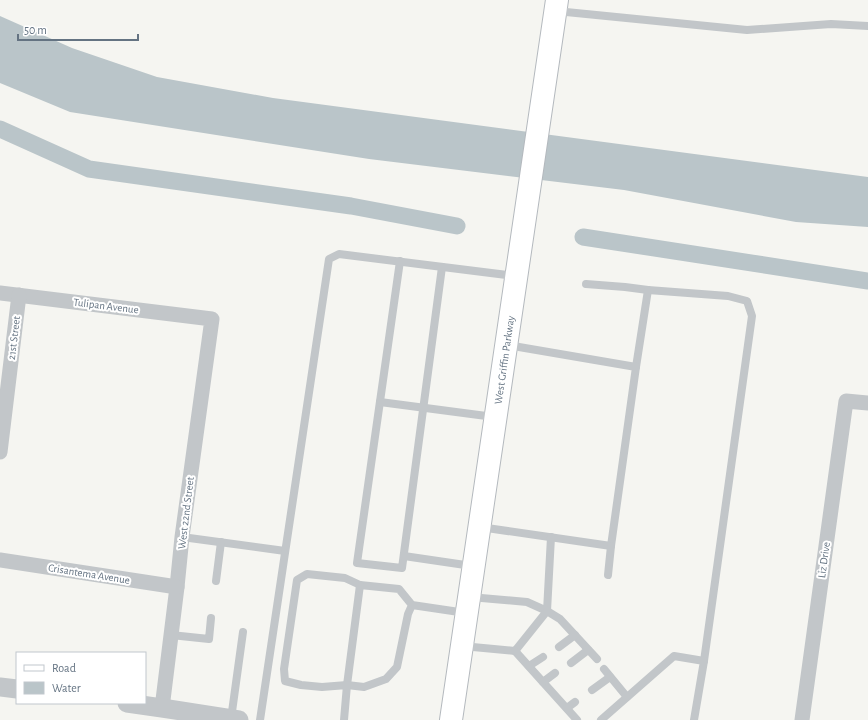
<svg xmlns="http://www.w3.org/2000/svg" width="868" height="720" font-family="'Alegreya Sans',sans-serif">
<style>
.water{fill:#bac5c9}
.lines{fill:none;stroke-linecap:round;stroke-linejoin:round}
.canal{stroke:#bac5c9;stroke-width:17}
.secondary-casing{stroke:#b4b9be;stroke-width:24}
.service{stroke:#c2c6c9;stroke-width:8}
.minor{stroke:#c2c6c9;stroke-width:15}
.tertiary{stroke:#c2c6c9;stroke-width:19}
.secondary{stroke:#fff;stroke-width:22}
.labels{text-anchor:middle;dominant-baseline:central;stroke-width:4;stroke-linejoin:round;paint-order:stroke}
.street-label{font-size:11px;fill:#647382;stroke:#fff}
</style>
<rect width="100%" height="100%" fill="#f5f5f1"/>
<polygon class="water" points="0,16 72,48 157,77 273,98 868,177 868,227 796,222 624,190 369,159 70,112 0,83"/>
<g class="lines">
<g class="canal">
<polyline points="0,129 89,169 351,206 457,226"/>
<polyline points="583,237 868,281"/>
</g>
<g class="secondary-casing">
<g id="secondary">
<path id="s1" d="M451,720l106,-720"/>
</g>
</g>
<g class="service">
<polyline points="556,11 747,30 831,24 868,26"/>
<polyline points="400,261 357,563 402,568 442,267"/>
<polyline points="586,284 625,287 648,290 636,367"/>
<polyline points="648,290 728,296 747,301 752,316 704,661"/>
<polyline points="380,402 494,417"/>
<polyline points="480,527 611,546 636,367 507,345"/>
<polyline points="182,537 285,551"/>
<polyline points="404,556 472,566"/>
<polyline points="608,575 611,546"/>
<polyline points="216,581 221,542"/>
<polyline points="470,597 527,602 547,611 551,537"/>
<polyline points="412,605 399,589 360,585 347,685 364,687 386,679 397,667 408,614 412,605 466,613"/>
<polyline points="171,635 209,639 211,618"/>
<polyline points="462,646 515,651 547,611 560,619 597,659"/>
<polyline points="559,647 575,635"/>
<polyline points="515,651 577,720"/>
<polyline points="571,663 588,650"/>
<polyline points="529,666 543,657"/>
<polyline points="604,669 627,697"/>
<polyline points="543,682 555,673"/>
<polyline points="592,690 610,677"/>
<polyline points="567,708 575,702"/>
<polyline points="231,719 243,632"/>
<polyline points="260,720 329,259 339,254 515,276"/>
<polyline points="344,720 347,685 322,687 301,685 285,681 284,669 297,580 307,574 345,578 360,585"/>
<polyline points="601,720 674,656 704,661 694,720"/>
</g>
<g class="minor">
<polyline points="0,293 212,319 182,537 177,587 162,708"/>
<polyline points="0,452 19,295"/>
<polyline points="0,560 177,587"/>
<polyline points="802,720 846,401 868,403"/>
</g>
<g class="tertiary">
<polyline points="0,687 17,689"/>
<polyline points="127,703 162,708 239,720"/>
</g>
<use href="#secondary" class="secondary"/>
</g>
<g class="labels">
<g class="street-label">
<text transform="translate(106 306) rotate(7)">Tulipan Avenue</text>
<text transform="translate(14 338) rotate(-83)">21st Street</text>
<text stroke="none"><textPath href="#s1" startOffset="364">West Griffin Parkway</textPath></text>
<text transform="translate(186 513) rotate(-83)">West 22nd Street</text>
<text transform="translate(824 560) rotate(-82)">Liz Drive</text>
<text transform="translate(89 574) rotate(9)">Crisantema Avenue</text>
</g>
</g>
<rect x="16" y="652" width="130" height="52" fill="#ffffff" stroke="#c1c7cd"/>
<rect x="24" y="665" width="20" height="6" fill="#ffffff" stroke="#c1c7cd"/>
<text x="52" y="672" font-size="12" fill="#647382">Road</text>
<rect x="24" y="682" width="20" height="12" fill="#bac5c9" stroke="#c1c7cd"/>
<text x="52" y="692" font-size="12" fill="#647382">Water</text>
<path d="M18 34v6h120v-6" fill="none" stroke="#647382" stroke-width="2"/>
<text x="24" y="34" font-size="12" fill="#647382" stroke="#ffffff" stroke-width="3" paint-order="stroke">50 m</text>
</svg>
